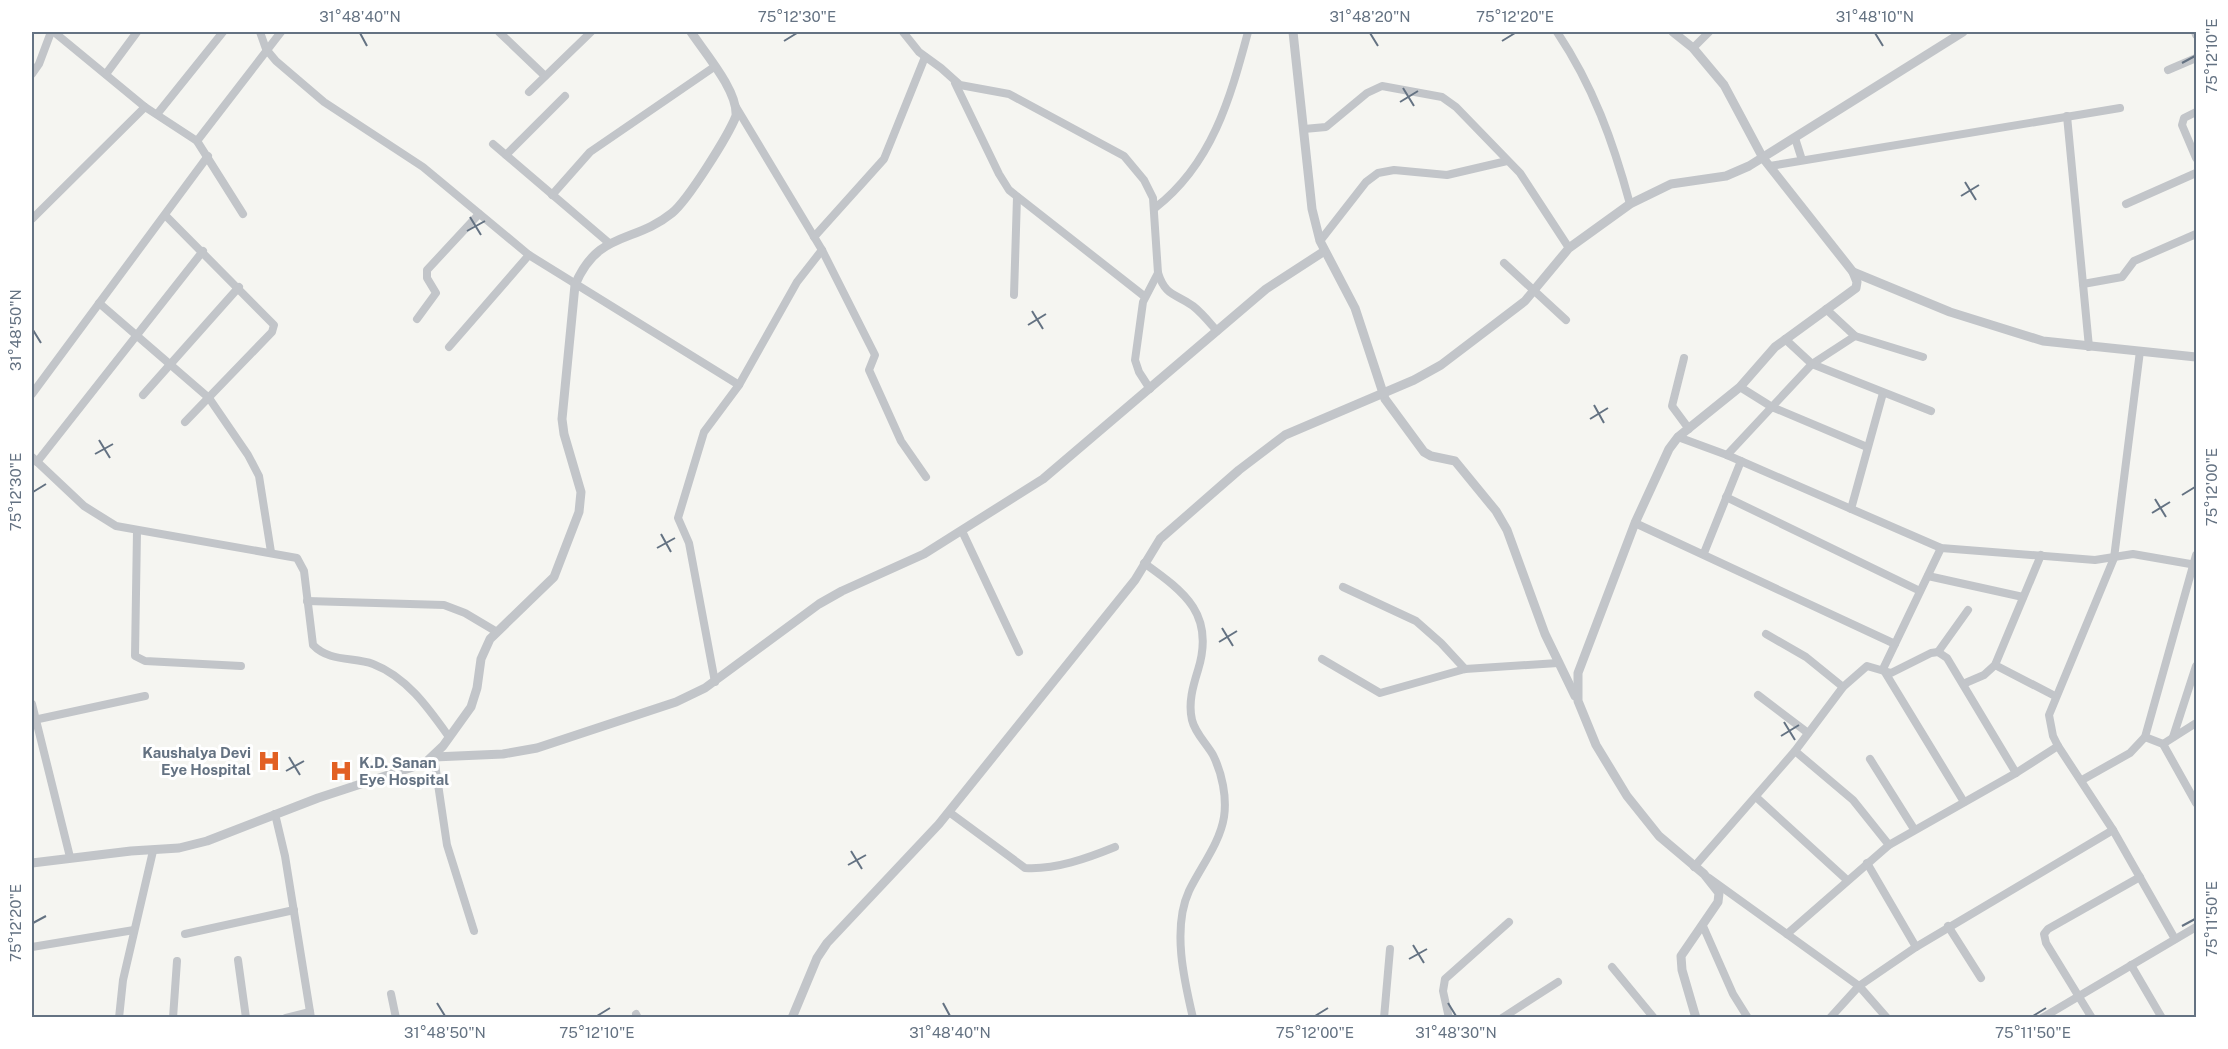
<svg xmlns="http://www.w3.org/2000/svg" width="2228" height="1049" font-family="'Public Sans',sans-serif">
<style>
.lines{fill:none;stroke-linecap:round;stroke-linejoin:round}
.minor{stroke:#c2c5c9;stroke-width:8}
.tertiary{stroke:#c2c5c9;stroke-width:9}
.ticks{fill:none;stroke:#647282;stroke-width:2}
.labels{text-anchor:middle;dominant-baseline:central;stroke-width:6;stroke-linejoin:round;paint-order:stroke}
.poi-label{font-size:15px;font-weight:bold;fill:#647282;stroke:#fff;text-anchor:end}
.neatline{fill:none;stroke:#647282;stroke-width:2}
.ticks-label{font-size:15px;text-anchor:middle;fill:#647282}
</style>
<rect width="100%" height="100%" fill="#f5f5f1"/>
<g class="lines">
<g class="minor">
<polyline points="54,32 145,107 197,141 243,214"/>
<polyline points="260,32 266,49 276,61 324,102 423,167 529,255 739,385"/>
<polyline points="499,32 545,76"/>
<path d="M903,32l16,20 22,16 19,17 49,9 115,62 20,24 9,18 5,75c8,24 17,20 35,33 9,7 16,16 24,25"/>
<path d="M1557,32c36,54 56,109 73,172"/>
<polyline points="2195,32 2196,35"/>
<polyline points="1693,48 1709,32"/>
<polyline points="2168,70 2196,58"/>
<polyline points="32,74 39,64 51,32"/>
<polyline points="106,74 137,32"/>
<polyline points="955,83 999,174 1009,190 1144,296"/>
<polyline points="529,92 591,32"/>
<polyline points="736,107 822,250 875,355 869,370 901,441 926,477"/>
<polyline points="2196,112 2184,118 2182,125 2196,158"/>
<polyline points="158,113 223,32"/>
<polyline points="2067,116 2089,347"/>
<polyline points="1304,129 1326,127 1367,93 1382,86 1442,97 1456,107 1520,173 1569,248"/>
<polyline points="1795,138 1802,160"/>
<polyline points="197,141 281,32"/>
<polyline points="493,144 609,243"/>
<polyline points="506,155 565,96"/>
<polyline points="1770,166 2120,108"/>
<polyline points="552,195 590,152 714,67"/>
<polyline points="2126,204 2196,173"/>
<path d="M1155,208c57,-44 75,-109 93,-176"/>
<polyline points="166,216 274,325 272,332 185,422"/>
<polyline points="32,219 145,107"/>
<polyline points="814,237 884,159 925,57"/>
<polyline points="1320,241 1366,182 1378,173 1394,170 1447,175 1507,161"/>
<polyline points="1504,263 1566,320"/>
<polyline points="2083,284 2122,277 2134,261 2196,234"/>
<polyline points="1014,295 1017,197"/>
<polyline points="99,303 209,398 248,455 259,476 271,552"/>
<polyline points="1826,309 1855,336 1923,357"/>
<polyline points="417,319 436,293 427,278 427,270 479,214"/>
<polyline points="1785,339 1812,364 1931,411"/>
<polyline points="449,347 529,255"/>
<polyline points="2140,351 2114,558 2049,715 2053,736 2058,746 2113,830 2175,939"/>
<polyline points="1684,358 1672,406 1689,429"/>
<polyline points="1740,387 1772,407 1867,447"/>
<polyline points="1150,389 1139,372 1135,360 1143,302 1158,273"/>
<polyline points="32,394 208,156"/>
<polyline points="143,395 239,287"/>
<polyline points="1678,437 1727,455 1941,548 2095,560 2133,554 2196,565"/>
<polyline points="1727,455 1812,364 1855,336"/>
<path d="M32,457l52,49 32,20 181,32 7,13 9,74c16,17 41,12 60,19 34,13 56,45 76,73"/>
<polyline points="37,462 203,251"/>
<polyline points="1726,497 1920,591"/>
<polyline points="1851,509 1883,393"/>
<polyline points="1635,523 1895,644"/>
<polyline points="137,531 135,656 145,661 241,666"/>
<polyline points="962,531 1019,652"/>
<polyline points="1941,548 1883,669 1964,802"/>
<polyline points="1704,553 1741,461"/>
<path d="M1144,563c42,30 71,52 54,107 -5,16 -10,33 -6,50 3,13 14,23 21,35 9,18 14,42 11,62 -4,26 -24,51 -35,74 -17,37 -5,89 4,127"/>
<polyline points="1928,576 2023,597"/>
<polyline points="1343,587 1416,621 1441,643 1465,669"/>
<polyline points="307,601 444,605 465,613 497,632"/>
<polyline points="1766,634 1806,657 1843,687"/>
<polyline points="1938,652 1968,610"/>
<polyline points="1322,659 1380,693 1465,669 1558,663"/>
<polyline points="1995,665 2055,696"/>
<polyline points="715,682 689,543 678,518 704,432 739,385 797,282 822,250"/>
<polyline points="1963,684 1984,675 1995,665 2041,555"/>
<polyline points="1758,695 1808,733"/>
<polyline points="32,704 70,857"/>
<polyline points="34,720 145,696"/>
<polyline points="2145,737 2163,744 2196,803"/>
<polyline points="2173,737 2196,666"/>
<polyline points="2163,744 2196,723"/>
<polyline points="1795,751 1853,800 1889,845"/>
<polyline points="434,757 447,845 474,931"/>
<polyline points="1870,759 1914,829"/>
<polyline points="2082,780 2130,753 2145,737 2196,555"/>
<polyline points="1756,797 1847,880"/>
<path d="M949,812l76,56c30,2 63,-10 90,-21"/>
<polyline points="275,814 285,856 311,1018"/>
<polyline points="1867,863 1916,947"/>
<polyline points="1694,867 1795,751 1843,687 1867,666 1891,673 1931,653 1938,652 1947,658 2016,773"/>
<polyline points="1709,878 1859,986 1887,1018"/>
<polyline points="1703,926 1733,994 1748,1018"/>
<polyline points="1948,926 1981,978"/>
<polyline points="185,934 294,910"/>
<polyline points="1787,934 1889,845 2016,773 2058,746"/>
<polyline points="32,947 134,930"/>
<polyline points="238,960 246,1018"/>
<polyline points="2131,965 2162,1018"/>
<polyline points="1612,967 1654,1018"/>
<polyline points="391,994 396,1018"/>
<polyline points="636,1014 638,1018"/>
<polyline points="119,1018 123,980 153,851"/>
<polyline points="173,1018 177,961"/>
<polyline points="286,1018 310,1012"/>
<polyline points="1384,1018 1390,949"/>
<polyline points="1449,1018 1443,991 1445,979 1509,922"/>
<polyline points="1502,1018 1558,982"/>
<polyline points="1830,1018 1859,986 1916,947 2113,830"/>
<polyline points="2042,1018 2196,927"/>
<polyline points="2092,1018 2046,943 2044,934 2048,929 2140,877"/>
</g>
<g class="tertiary">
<polyline points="1293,32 1312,209 1320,241 1355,308 1385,399 1424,452 1431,456 1455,461 1496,511 1507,530 1545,634 1575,696"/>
<polyline points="1673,32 1693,48 1724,85 1763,158 1853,272 1857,282 1856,288 1775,347 1740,387 1678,437 1669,449 1635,523 1578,673 1578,701 1596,745 1627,796 1659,836 1704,874 1719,893 1718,902 1681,956 1682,970 1696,1018"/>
<polyline points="1853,272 1950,312 2043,341 2196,357"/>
<polyline points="434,757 503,754 537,748 676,702 705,688 819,604 842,591 924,554 1043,479 1266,289 1323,252"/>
<path d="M32,863l99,-12 48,-3 28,-7 111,-43 107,-35 18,-17 28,-39 6,-19 4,-29 9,-20 64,-62 25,-65 2,-20 -17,-58 -2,-15 13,-134c23,-55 59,-41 97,-72 16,-13 56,-77 64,-97 2,-25 -31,-63 -45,-84"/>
<polyline points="792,1018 817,958 827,943 939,824 1135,580 1160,539 1239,470 1285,435 1414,380 1441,365 1525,301 1569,248 1630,204 1671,184 1726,176 1749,166 1963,32"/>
</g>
</g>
<path class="ticks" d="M360,33l7,13M1370,33l8,13M1875,33l8,13M784,41l13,-8M1502,41l13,-8M2182,63l13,-7M1403,88l11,18M1400,102l18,-11M1965,182l11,18M1961,196l18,-11M470,217l11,18M467,231l18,-10M1032,311l11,18M1028,325l18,-11M33,330l8,13M1594,405l10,18M1590,419l18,-11M99,440l11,18M95,454l18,-10M33,492l13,-8M2182,495l13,-8M2155,499l11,18M2152,513l18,-11M661,534l10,18M657,548l18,-10M1222,628l11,18M1219,642l18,-11M1784,722l11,18M1781,736l18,-11M289,757l11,18M286,771l18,-10M851,851l11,18M848,865l18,-10M33,923l13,-7M2182,926l13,-7M1413,945l11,18M1409,959l18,-10M437,1003l8,13M943,1003l7,13M1448,1003l8,13M597,1016l13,-8M1315,1016l13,-8M2033,1016l13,-8"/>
<defs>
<g id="hospital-bare" transform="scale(1.8)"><path d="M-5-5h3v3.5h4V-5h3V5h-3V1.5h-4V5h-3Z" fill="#e26024" stroke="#fff" stroke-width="2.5" paint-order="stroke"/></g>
</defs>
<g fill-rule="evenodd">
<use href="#hospital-bare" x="269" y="761"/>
<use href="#hospital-bare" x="341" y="771"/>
</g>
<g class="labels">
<g class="poi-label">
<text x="251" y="752">Kaushalya Devi<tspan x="251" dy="17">Eye Hospital</tspan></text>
<text x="359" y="762" text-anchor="start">K.D. Sanan<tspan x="359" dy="17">Eye Hospital</tspan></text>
</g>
</g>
<rect width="2228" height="1049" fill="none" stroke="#ffffff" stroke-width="66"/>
<rect x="33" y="33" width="2162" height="983" class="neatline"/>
<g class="ticks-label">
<text x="360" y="22">31°48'40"N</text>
<text x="797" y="22">75°12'30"E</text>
<text x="1370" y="22">31°48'20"N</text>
<text x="1515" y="22">75°12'20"E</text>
<text x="1875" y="22">31°48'10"N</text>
<text transform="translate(2212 56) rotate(-90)" y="5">75°12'10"E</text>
<text transform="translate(16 330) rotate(-90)" y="5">31°48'50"N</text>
<text transform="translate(2212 487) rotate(-90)" y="5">75°12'00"E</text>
<text transform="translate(16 492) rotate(-90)" y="5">75°12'30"E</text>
<text transform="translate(2212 919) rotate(-90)" y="5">75°11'50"E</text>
<text transform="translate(16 923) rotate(-90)" y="5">75°12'20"E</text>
<text x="445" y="1038">31°48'50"N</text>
<text x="597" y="1038">75°12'10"E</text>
<text x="950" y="1038">31°48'40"N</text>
<text x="1315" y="1038">75°12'00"E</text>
<text x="1456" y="1038">31°48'30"N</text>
<text x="2033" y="1038">75°11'50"E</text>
</g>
</svg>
